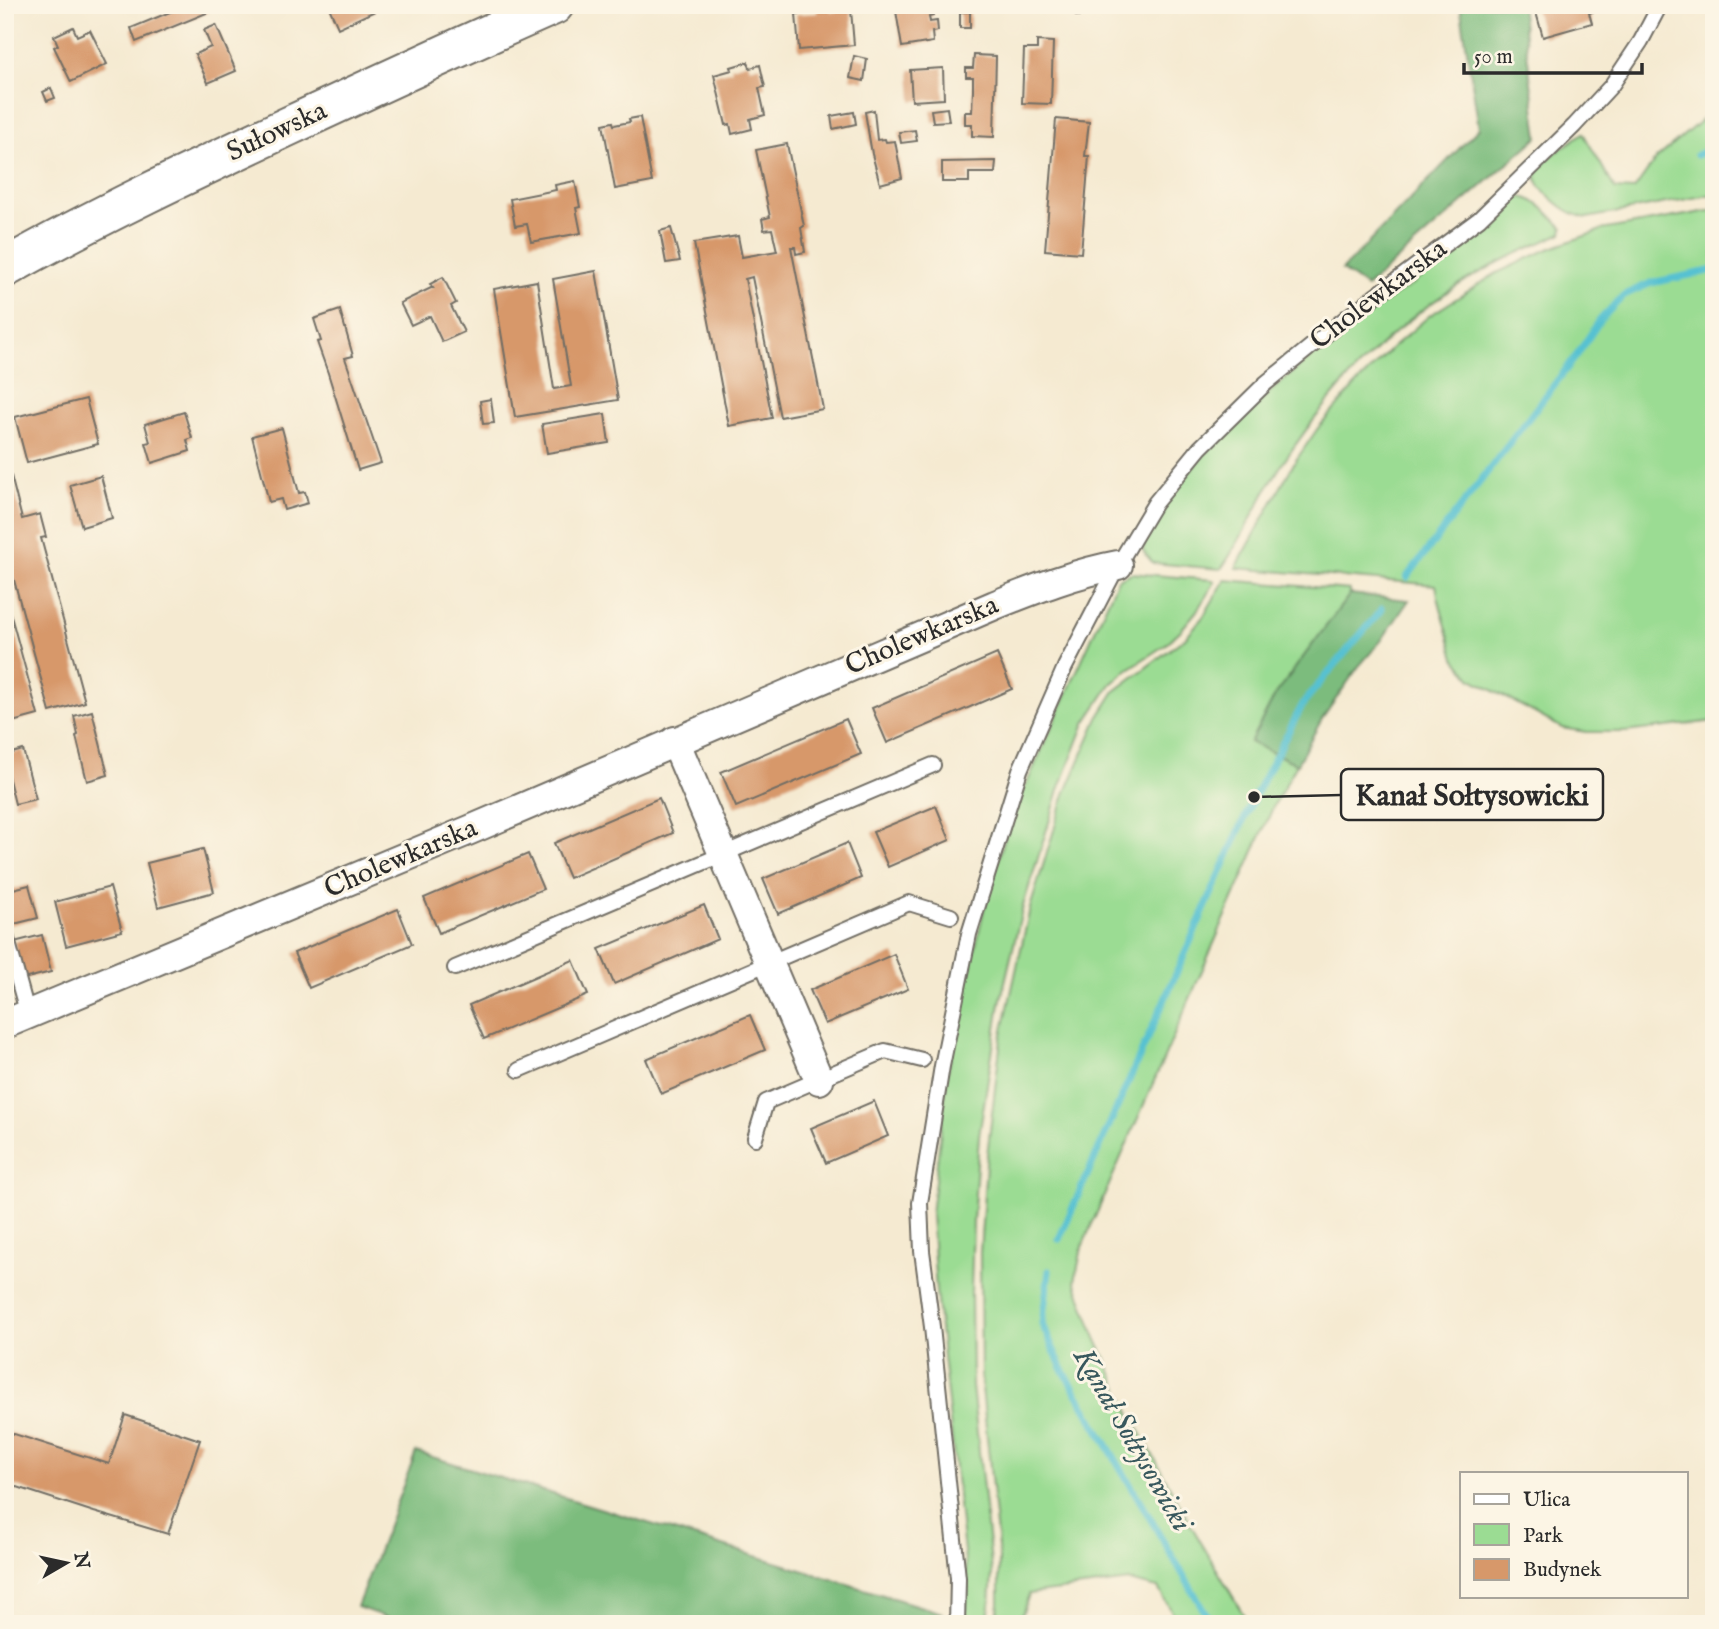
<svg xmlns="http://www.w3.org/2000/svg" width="1719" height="1629" font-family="'IM FELL English',serif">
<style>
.green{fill:#9bdc93;stroke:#63845f;stroke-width:2}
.forest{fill:#7cbc7d;stroke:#547454;stroke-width:2}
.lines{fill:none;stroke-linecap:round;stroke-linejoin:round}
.stream{stroke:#56c1d1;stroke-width:7}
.building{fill:#d7986a}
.service-casing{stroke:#726e65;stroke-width:18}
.minor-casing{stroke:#726e65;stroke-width:32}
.secondary-casing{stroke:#726e65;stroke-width:42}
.service{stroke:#fff;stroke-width:14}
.minor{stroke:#fff;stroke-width:28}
.secondary{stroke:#fff;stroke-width:38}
.labels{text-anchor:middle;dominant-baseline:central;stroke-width:6;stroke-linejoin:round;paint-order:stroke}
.street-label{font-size:28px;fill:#2b2b2b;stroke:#fcf5e5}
.water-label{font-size:30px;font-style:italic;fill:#38585d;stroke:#fcf5e5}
.leader{fill:none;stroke:#2b2b2b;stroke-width:2.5}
.callout-dot{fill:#2b2b2b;stroke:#fcf5e5;stroke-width:2.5}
.callout{fill:#fcf5e5;stroke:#2b2b2b;stroke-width:2.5}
.callout-label{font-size:30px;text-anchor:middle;font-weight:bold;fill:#2b2b2b}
</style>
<rect width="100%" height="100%" fill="#fcf5e5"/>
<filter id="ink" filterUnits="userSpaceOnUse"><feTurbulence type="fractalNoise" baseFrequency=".0143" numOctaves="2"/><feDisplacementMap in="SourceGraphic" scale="14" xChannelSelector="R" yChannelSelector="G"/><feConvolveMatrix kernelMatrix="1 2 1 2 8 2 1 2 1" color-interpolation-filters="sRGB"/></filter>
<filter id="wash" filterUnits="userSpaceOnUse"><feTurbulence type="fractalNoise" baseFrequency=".00686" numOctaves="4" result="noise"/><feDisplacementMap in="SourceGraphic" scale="28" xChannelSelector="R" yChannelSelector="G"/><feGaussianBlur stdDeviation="1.57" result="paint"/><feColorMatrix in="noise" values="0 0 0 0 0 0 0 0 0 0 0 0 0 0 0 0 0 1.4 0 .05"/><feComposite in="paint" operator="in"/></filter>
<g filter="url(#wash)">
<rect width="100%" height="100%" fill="#f5ead1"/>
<g class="green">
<path d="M1714,112v82l-127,24c-16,-3 -26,-11 -38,-22 -6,-6 -15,-14 -12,-23 5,-14 35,-31 46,-40l32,56 19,1 22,-31 49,-42z"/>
<path d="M1515,196c21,1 33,17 48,32l-1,5c-24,11 -49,21 -72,34 -87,45 -154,116 -207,196 -23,34 -39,73 -62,106l-68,-6 -10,-12 1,-15 19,-32 46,-56 56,-52 87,-74 60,-37z"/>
<polygon points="1714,210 1714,721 1625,732 1586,732 1562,728 1472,679 1455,658 1439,601 1436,585 1236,568 1294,463 1318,428 1355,386 1392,348 1429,316 1497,273 1546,250 1601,230"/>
<polygon points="1131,573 1213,580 1215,582 1196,612 1181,630 1165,645 1127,670 1111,684 1085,723 1059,790 1023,906 1000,1003 979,1136 973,1221 971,1293 972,1386 992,1573 990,1605 987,1624 964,1624 968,1589 936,1291 931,1214 948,1070 984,909 1009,823 1118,579"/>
<polygon points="1225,580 1350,590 1350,594 1276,694 1250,742 1297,764 1274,805 1082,1247 1075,1281 1096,1338 1131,1415 1192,1527 1249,1624 1179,1624 1158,1588 1129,1581 1029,1594 1019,1624 995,1624 999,1604 999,1557 981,1377 980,1253 986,1164 1001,1039 1030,908 1065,794 1098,718 1115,691 1185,638 1203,617"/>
</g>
<g class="forest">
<polygon points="1460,5 1521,5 1538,137 1366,287 1342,270 1479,128"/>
<polygon points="1350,594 1409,600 1381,641 1359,666 1322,719 1297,764 1250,742 1276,694"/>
<polygon points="416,1452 942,1613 938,1624 405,1624 357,1607"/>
</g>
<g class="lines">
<g class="stream">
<polyline points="1697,155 1714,147"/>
<polyline points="1407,577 1577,355 1600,320 1624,295 1651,283 1714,270"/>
<polyline points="1059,1239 1254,797 1304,702 1382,609"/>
<polyline points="1049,1271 1042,1324 1062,1368 1212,1624"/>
</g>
</g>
<g id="blocks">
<g class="building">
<polygon points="187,5 206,5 209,12 136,42 131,28"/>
<polygon points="328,5 372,5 375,11 338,28"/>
<polygon points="817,5 831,5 831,12 851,10 854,45 799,50 796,14 817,13"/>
<polygon points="895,5 931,5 933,16 929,17 930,22 937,21 938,31 932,32 933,42 902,47"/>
<polygon points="1063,5 1095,5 1095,7 1085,8 1085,15 1076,16 1075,9 1064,11"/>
<polygon points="1549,5 1611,5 1611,6 1589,13 1592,23 1543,37 1535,9"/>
<rect x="960" y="12" width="10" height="16"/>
<polygon points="216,25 236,71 208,83 195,54 211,47 204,30"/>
<polygon points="73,27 77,36 90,30 107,64 71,82 54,47 58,45 54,36"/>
<polygon points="1037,41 1053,42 1051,104 1022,103 1024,49 1037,49"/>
<polygon points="974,55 996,56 994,137 972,136 972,124 965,124 965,112 972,112 973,90 973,77 966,77 966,68 973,68"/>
<polygon points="854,56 867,59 864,81 850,78"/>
<polygon points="748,62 750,68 760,65 765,87 759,88 765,115 750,119 752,129 732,134 730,124 726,125 714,75 732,70 731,67"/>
<polygon points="943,68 944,99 912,101 910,70"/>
<polygon points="51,88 55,98 47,101 43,92"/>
<polygon points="947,108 949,121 933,122 931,110"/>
<polygon points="874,110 877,140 885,139 886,142 895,141 902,178 880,184 872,154 865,112"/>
<polygon points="854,112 856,124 833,129 831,116"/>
<polygon points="640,117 652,182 615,189 603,124 613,122 614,125 630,122 629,119"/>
<polygon points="1056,119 1089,122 1085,156 1089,156 1081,253 1045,250"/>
<polygon points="915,130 917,141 901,143 899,132"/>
<polygon points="787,144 804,226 801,228 805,252 796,254 795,247 791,247 823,409 780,417 752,277 745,279 772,418 729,426 694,243 738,236 742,257 777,251 772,229 764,230 762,219 770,217 756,150"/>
<polygon points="996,161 995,173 969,173 969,182 942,182 942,162"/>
<polygon points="575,181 580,207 576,208 581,233 531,242 527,224 515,226 510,199 556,190 555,185"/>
<polygon points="671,228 680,261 666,263 660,231"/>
<polygon points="596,271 618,400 515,417 494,289 537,281 554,389 571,386 553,279"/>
<polygon points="443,277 456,303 451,306 464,332 442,342 430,316 411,325 400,303 431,288 433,288 430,284"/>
<polygon points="340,310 353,356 345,358 381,463 358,470 328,373 317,342 321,341 314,319"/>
<polygon points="86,399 98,444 27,463 15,417"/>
<polygon points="491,399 494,423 483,424 480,401"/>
<polygon points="184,412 192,438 187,440 190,451 152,463 146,443 150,442 145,424"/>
<polygon points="605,414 609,443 547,453 542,424"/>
<polygon points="282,428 299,493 305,492 308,503 284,510 281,499 269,502 252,436"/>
<polygon points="7,460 22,519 40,514 46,537 41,538 85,702 50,712 5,547 5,461"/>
<polygon points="101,476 112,518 82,527 70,485"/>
<polygon points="5,594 38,715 5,724"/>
<polygon points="997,654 1012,689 887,743 872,708"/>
<polygon points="92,711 108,775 87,781 76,736 78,735 74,716"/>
<polygon points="846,719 861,754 736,807 721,772"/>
<polygon points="23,750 36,799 15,804 5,763 5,755"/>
<polygon points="659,798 673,833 569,878 554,843"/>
<polygon points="936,806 950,840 888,867 873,832"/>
<polygon points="847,843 861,878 778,914 763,879"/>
<polygon points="203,849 214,892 158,907 147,863"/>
<polygon points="528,854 543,889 439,933 424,898"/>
<polygon points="29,885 38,918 10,925 5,906 5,891"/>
<polygon points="110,887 122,931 66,946 55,902"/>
<polygon points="704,905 718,939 614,984 599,949"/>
<polygon points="398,909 412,944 309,988 294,953"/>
<polygon points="42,935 51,972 23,979 14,942"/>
<polygon points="894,954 908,989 825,1024 810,990"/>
<polygon points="573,960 588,995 484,1039 469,1005"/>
<polygon points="750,1015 765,1050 661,1094 646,1059"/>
<polygon points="874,1101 888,1136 826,1163 811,1128"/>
<polygon points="125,1415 200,1440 168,1534 94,1512 5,1483 5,1431 109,1464"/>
</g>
</g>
</g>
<g filter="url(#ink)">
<use href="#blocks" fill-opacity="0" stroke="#726e65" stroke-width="2"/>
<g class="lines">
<g class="service-casing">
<g id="service">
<polyline points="5,932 28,1015"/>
<polyline points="455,968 933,765"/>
<polyline points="519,1070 909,903 951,916"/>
<polyline points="755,1138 766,1102 885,1051 922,1060"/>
<polyline points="957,1624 958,1578 932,1327 922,1251 920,1203 942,1066 969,934 1020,770 1065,667 1118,565 1155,503 1200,448 1266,383 1346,318 1479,219 1574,126 1611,86 1641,41 1660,5"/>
</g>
</g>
<g class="minor-casing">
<g id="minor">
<polyline points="675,741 819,1080"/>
<path d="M5,1024l465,-194 525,-225c40,-16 80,-32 123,-40"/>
</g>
</g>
<g class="secondary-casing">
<path id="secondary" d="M5,268c92,-52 188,-97 284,-142 88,-41 176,-82 265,-121"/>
</g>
<use href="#service" class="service"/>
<use href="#minor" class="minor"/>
<use href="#secondary" class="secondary"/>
</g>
</g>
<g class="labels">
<g class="street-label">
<text transform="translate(277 132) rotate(-25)">Sułowska</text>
<text transform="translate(1379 295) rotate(-37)">Cholewkarska</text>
<text transform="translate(922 636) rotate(-23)">Cholewkarska</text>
<text transform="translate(401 859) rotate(-23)">Cholewkarska</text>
</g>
<g class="water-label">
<text transform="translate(1132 1440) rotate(60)">Kanał Sołtysowicki</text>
</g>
</g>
<path class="leader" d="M1254 797L1341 795"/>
<circle class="callout-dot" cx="1254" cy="797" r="7"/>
<rect class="callout" x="1341" y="769" width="262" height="51" rx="7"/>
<g class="callout-label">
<text x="1472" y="805">Kanał Sołtysowicki</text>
</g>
<rect width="1719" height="1629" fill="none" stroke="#fcf5e5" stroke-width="28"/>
<rect x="1460" y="1472" width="228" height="126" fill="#fcf5e5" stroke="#a8a49b" stroke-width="2"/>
<rect x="1474" y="1494" width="35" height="10" fill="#ffffff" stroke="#a8a49b" stroke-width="2"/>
<text x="1523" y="1506" font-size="21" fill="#2b2b2b">Ulica</text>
<rect x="1474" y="1524" width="35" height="21" fill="#9bdc93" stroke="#a8a49b" stroke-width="2"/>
<text x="1523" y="1542" font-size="21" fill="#2b2b2b">Park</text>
<rect x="1474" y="1559" width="35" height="21" fill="#d7986a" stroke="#a8a49b" stroke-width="2"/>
<text x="1523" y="1576" font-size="21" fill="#2b2b2b">Budynek</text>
<g transform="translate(66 1563) rotate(81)" stroke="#fcf5e5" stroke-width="5" paint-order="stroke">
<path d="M0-5L12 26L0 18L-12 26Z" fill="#2b2b2b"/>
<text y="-10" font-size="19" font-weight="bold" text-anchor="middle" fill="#2b2b2b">N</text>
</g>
<path d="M1464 63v10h178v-10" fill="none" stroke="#2b2b2b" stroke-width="3.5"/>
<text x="1474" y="63" font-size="21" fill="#2b2b2b" stroke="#fcf5e5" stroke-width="5" paint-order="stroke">50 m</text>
</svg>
